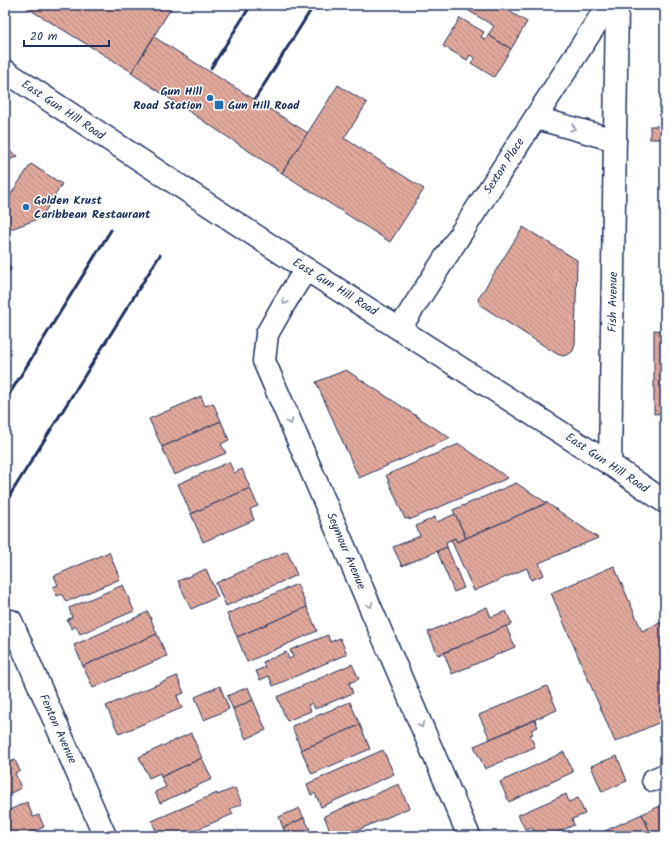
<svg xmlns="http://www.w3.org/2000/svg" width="670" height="841" font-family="Kalam,sans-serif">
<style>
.building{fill:url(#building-back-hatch);stroke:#1b2f5e}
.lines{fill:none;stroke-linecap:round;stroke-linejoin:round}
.minor-casing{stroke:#1b2f5e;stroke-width:25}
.major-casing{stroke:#1b2f5e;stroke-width:25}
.minor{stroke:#fff;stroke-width:22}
.major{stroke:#fff;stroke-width:22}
.rail{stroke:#1b2f5e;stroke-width:3}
.oneway{stroke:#8d97ae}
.poi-dot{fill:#1f6fb2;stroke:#fff;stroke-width:1.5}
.labels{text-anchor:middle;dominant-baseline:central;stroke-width:3;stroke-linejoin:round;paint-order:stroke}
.poi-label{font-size:12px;font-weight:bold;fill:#1b2f5e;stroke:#fff;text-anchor:start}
.street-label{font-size:12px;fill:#1b2f5e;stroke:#fff}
</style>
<defs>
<pattern id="building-back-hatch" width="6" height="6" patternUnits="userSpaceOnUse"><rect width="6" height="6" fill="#e1a89b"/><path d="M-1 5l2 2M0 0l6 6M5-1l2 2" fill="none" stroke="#b68982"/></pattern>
</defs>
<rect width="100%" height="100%" fill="#fff"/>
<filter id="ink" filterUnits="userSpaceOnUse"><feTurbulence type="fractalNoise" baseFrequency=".025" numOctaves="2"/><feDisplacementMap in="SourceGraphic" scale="8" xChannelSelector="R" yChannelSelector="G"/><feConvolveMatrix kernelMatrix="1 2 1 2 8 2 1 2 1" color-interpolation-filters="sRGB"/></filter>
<g filter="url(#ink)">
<g class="building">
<polygon points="24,5 173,5 132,72 24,6"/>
<polygon points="459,5 499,5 527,22 511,49 488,35 494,26"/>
<polygon points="460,18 484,32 481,37 486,40 488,35 511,49 494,77 471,63 475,58 470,55 467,60 443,46"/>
<polygon points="154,37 308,133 282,173 131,73"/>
<polygon points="338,85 367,103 344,138 424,189 390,242 282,173"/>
<rect x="650" y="126" width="15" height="13"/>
<polygon points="5,148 18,156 5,162"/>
<polygon points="31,164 62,184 41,218 5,231 5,187 9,197"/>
<polygon points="664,208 665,236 663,236"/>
<polygon points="523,227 577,260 575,344 573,351 569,354 563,356 557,354 480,305 478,299"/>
<polygon points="5,255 11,270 5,273"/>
<rect x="663" y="292" width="2" height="27"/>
<polygon points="654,330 665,331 665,413 654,414"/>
<polygon points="346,370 450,438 359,478 316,382"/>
<polygon points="201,396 205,406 213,403 221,421 162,447 149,419"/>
<polygon points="221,421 229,440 221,444 226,453 174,475 162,447"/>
<polygon points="459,444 508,478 409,520 409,518 405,519 386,475"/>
<polygon points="229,462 234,473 242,469 250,488 191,514 178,484"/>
<polygon points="516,483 547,503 466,538 453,510"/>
<polygon points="250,488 258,506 250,509 254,520 203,542 191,514"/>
<polygon points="547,503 598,538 539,563 544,575 531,580 527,568 474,591 451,540 455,538 457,542"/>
<polygon points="455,514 466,538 457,542 455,538 446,542 447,547 402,566 393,547 420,536 416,526 435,517 437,522"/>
<polygon points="447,547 464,588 454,592 437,551"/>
<polygon points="287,551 297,575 226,606 216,583"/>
<polygon points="109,552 120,579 66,602 62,594 57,596 53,587 58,585 54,576"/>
<polygon points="614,566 642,631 662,622 665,628 665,720 615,742 551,593"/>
<polygon points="206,569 218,597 191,609 178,581"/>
<polygon points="297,584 307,607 237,637 227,614"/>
<polygon points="123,585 134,611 80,634 76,626 72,629 67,620 72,617 69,608"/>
<polygon points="307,607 317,631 247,662 237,637"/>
<polygon points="487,607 491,617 506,611 512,624 438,655 428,632"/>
<polygon points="148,612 157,634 83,666 74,645"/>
<polygon points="506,626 515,647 452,674 444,653"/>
<polygon points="157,634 167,656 93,688 83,666"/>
<polygon points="328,635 330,642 340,638 347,654 273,686 269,676 260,680 256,671 265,667 263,662 286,652 289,659 293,657 290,650"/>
<polygon points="352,664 359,679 349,683 353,693 315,709 312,703 308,705 311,711 287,721 277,697"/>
<polygon points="177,676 184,693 177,696 182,708 119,734 106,706"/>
<polygon points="220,686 229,709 204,720 195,697"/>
<polygon points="547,686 557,710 490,739 479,715"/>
<polygon points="248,687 253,700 233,709 227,696"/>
<polygon points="253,700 266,730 246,739 233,709"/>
<polygon points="350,702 360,725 301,750 292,726"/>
<polygon points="535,720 538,727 531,730 533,734 530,735 535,747 485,769 474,746"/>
<polygon points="360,725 370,749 312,774 301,750"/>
<polygon points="191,733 202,758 161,777 160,773 149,778 139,757"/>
<polygon points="383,750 394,774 321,807 315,793 311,795 307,784"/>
<polygon points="564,752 573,772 509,802 500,782"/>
<polygon points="617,756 627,781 602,792 591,766"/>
<polygon points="202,758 212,779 160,803 155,792 166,787 161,777"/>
<polygon points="15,760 20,771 15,773 21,788 5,796 5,764"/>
<polygon points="399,784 409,808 344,836 332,836 324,816"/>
<polygon points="235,788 242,804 230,809 233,814 182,836 158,836 152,821 217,793 217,795"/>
<polygon points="566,794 569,802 578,798 585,814 572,819 574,825 549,836 536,836 532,827 525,829 518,815"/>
<polygon points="27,802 33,817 39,815 44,827 22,836 5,836 5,812"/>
<polygon points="665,804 665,836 652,836 642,814"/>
<polygon points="299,808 304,818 283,828 279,817"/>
<polygon points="642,814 652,836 594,836"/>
<polygon points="304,818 310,829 296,836 287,836 283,828"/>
</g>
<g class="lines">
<g class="minor-casing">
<g id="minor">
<polyline points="536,118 615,140"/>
<polyline points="306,269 284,304 267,334 264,361 469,836"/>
<polyline points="400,328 608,5"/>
<polyline points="610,464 617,5"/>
<polyline points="11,621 105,836"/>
<polyline points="653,780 665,775"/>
</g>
</g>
<g class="major-casing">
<polyline id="major" points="5,71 306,269 610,464 665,502"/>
</g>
<use href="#minor" class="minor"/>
<use href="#major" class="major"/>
<g class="rail">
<polyline points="211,68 251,5"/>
<polyline points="255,99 314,5"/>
<polyline points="5,401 111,230"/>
<polyline points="5,503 160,255"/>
</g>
</g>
<defs><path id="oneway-chevron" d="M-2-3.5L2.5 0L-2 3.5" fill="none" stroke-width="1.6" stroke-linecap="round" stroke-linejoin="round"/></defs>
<g class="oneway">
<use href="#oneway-chevron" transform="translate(573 128) rotate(16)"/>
<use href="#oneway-chevron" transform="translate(285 302) rotate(120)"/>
<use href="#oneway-chevron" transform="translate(290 422) rotate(67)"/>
<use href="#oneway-chevron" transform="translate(370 605) rotate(67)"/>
<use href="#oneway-chevron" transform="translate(421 725) rotate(67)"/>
</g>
</g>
<g class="poi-dot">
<circle cx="210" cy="98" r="4"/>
<rect x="214" y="100" width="10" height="10" rx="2"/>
<circle cx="26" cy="207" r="4"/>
</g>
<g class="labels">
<g class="poi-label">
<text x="202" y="91" text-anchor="end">Gun Hill<tspan x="202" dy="14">Road Station</tspan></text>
<text x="228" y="105">Gun Hill Road</text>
<text x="34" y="200">Golden Krust<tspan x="34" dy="14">Caribbean Restaurant</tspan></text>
</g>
<g class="street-label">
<text transform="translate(63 110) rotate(34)">East Gun Hill Road</text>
<text transform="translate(504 166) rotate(-57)">Sexton Place</text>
<text transform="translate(335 287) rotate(32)">East Gun Hill Road</text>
<text transform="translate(613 302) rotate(-89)">Fish Avenue</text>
<text transform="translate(607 463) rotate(34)">East Gun Hill Road</text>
<text transform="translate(346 551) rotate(67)">Seymour Avenue</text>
<text transform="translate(58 729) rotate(66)">Fenton Avenue</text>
</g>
</g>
<rect width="670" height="841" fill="none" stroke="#fff" stroke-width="20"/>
<rect x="10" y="10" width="650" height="821" fill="none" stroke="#1b2f5e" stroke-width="1.5" filter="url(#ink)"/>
<path d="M24 40v6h85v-6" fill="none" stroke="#1b2f5e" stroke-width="2"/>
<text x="30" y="40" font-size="12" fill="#1b2f5e" stroke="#ffffff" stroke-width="3" paint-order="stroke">20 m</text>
</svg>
